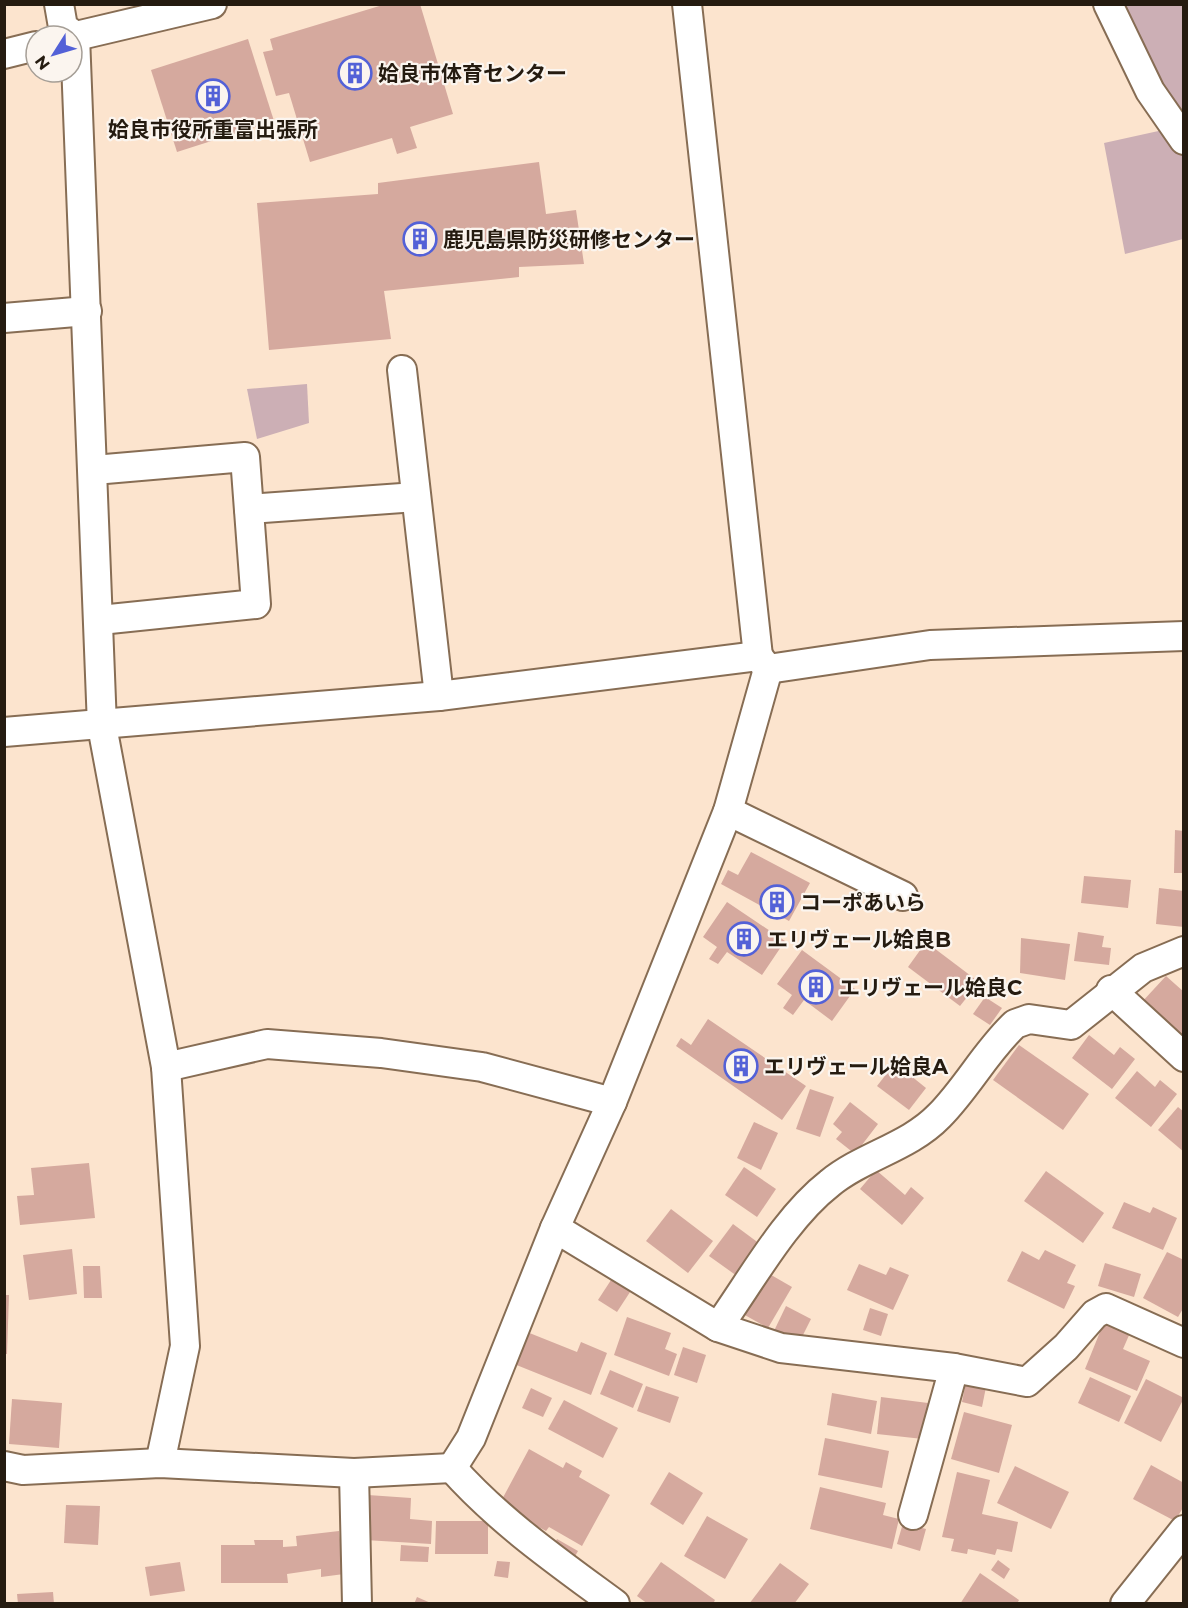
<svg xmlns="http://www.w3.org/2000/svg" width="1188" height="1608" font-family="Montserrat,'Noto Sans JP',sans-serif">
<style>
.green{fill:#ccafb5}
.building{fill:#d5a99e}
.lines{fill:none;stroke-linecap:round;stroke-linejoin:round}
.minor-casing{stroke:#876d54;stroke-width:32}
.minor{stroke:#fff;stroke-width:28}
.labels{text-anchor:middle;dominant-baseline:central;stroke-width:4.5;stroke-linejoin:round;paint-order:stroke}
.poi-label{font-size:21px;font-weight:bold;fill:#251b10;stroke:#fbf5ef;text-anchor:start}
</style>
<rect width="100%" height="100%" fill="#fce4ce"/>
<g class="green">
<polygon points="1108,5 1183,5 1183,239 1125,254 1104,143 1163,130"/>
<polygon points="307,384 309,423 257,439 247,389"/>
</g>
<g class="building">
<polygon points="386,4 420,4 453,114 410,127 417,148 397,154 392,138 310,162 289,93 276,96 263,52 273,50 270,39"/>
<polygon points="248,39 274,121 177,152 151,70"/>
<polygon points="539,162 546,214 576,210 584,264 519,267 519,277 384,291 391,339 269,350 257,203 378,194 378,183"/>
<polygon points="1175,830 1184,831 1184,873 1174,873"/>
<polygon points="751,852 810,883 789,921 721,884 728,870 738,875"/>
<polygon points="1084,876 1131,880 1128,908 1081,903"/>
<polygon points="1159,888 1184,891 1184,927 1156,924"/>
<polygon points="727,902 785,941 762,975 727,952 718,964 709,959 717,947 703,937"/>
<polygon points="1078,932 1104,936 1102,947 1111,948 1109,965 1074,961"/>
<polygon points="1021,938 1070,944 1065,980 1020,973"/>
<polygon points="926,942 979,982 960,1006 908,967"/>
<polygon points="802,950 855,989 832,1021 804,1000 793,1015 783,1008 792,995 777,984"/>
<polygon points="1166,976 1184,992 1184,1042 1141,1003"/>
<polygon points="985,997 1002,1008 990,1025 973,1014"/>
<polygon points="708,1019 806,1086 782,1120 676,1046 681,1038 691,1045"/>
<polygon points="1089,1035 1114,1055 1120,1047 1135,1059 1112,1089 1072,1058"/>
<polygon points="1019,1045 1089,1094 1063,1130 993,1080"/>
<polygon points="895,1063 926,1088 909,1110 877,1086"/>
<polygon points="1137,1071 1155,1087 1160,1080 1177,1094 1151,1127 1115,1098"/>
<polygon points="810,1089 834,1097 820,1137 796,1129"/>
<polygon points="850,1102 878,1124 855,1154 836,1139 842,1132 833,1124"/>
<polygon points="1178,1107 1184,1112 1184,1152 1158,1130"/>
<polygon points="754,1122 778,1133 761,1170 737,1158"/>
<polygon points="89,1163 95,1218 20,1225 17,1196 34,1195 31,1168"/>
<polygon points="744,1167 776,1189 757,1217 725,1195"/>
<polygon points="876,1170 905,1195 911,1187 924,1198 902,1225 860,1189"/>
<polygon points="1046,1171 1104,1213 1083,1243 1024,1201"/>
<polygon points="1124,1202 1150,1213 1153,1207 1177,1218 1163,1250 1112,1228"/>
<polygon points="671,1209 713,1241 688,1273 646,1241"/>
<polygon points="733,1224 760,1244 737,1276 709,1256"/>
<polygon points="72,1249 77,1294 29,1300 23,1255"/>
<polygon points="1045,1250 1076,1265 1067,1283 1075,1286 1064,1309 1007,1281 1022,1251 1039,1260"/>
<polygon points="1167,1252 1184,1260 1184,1307 1178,1317 1143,1298"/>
<polygon points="1105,1263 1141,1274 1134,1297 1098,1286"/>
<polygon points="859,1264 886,1275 890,1267 909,1275 893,1310 847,1290"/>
<polygon points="83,1266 100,1266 102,1298 84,1298"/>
<polygon points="766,1272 792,1287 768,1328 743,1314"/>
<polygon points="613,1277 632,1289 617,1312 598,1300"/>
<polygon points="4,1295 9,1295 7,1354 4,1354"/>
<polygon points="786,1306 811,1319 798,1345 773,1333"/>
<polygon points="870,1308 888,1314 881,1336 863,1330"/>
<polygon points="627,1317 671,1333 665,1349 677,1354 669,1376 614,1355"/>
<polygon points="1104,1322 1130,1333 1123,1349 1150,1361 1137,1391 1085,1369"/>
<polygon points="527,1332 577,1352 581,1342 607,1353 591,1395 514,1364"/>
<polygon points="683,1347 706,1355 697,1383 674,1375"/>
<polygon points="610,1370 643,1384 633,1408 600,1394"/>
<polygon points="1090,1377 1131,1396 1119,1422 1078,1403"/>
<polygon points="1146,1379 1184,1398 1161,1442 1124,1423"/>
<polygon points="966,1382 986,1387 982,1407 962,1402"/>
<polygon points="646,1386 679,1397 670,1423 637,1411"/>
<polygon points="531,1388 552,1398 543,1417 522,1408"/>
<polygon points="832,1393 877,1401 871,1434 827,1425"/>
<polygon points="881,1397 928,1403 923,1439 877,1434"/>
<polygon points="12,1399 62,1403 59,1448 9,1444"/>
<polygon points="564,1400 618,1428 603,1458 548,1429"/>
<polygon points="964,1412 1012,1425 999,1473 951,1459"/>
<polygon points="825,1438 889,1451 882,1488 818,1475"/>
<polygon points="529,1449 563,1468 566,1462 582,1471 579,1477 610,1495 582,1546 549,1527 546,1531 499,1505"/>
<polygon points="1151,1465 1184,1483 1184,1506 1175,1521 1133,1499"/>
<polygon points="1015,1466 1069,1492 1051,1529 997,1503"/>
<polygon points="669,1472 703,1493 683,1525 650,1504"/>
<polygon points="957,1472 990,1480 982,1514 1018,1522 1012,1552 997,1549 995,1555 968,1549 967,1554 951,1551 954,1539 942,1537"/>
<polygon points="820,1487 886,1503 883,1515 899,1519 892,1549 810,1529"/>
<polygon points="368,1495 411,1498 410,1519 432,1521 431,1544 365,1540"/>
<polygon points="66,1505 100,1506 98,1545 64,1543"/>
<polygon points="707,1516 748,1539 725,1579 684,1556"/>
<polygon points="436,1521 488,1521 488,1554 435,1554"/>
<polygon points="903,1523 926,1529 920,1551 897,1544"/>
<polygon points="339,1531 344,1574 321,1577 321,1569 287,1574 288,1583 221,1583 221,1545 255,1545 254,1540 283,1540 283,1547 297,1546 296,1536"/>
<polygon points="557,1539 578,1551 573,1560 552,1548"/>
<polygon points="401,1545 429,1547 428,1562 400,1561"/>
<polygon points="998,1560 1010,1569 1004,1579 991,1570"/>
<polygon points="497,1561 510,1562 508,1578 494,1576"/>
<polygon points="180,1562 185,1591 150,1596 145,1567"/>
<polygon points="661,1562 715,1600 713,1604 648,1604 637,1596"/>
<polygon points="780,1563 809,1584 794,1604 749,1604"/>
<polygon points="980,1573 1019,1600 1017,1604 960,1604"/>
<polygon points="53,1592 54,1604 18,1604 17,1594"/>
<polygon points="417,1597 433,1604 414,1604"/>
</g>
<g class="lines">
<g class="minor-casing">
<g id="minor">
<polyline points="59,4 63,27 75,36 102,726 166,1067 185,1346 160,1463"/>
<polyline points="687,4 758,656"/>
<polyline points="1108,4 1150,91 1184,140"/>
<polyline points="72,37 212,4"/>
<polyline points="4,54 36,46"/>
<polyline points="4,318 87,311"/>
<polyline points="402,370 439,696"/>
<polyline points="94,470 245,457 256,604 100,620"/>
<polyline points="249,509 416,497"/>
<polyline points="768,669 930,645 1184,636"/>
<polyline points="4,732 439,696 758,656 768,669"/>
<polyline points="728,811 903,896"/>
<polyline points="1111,990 1184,1057"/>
<polyline points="166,1067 267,1044 381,1053 482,1067 612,1102"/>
<polyline points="555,1228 718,1327 781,1348 954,1368 1027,1382 1066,1347 1095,1314 1106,1308 1184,1343"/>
<path d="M718,1327c33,-46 67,-109 112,-144 33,-27 79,-36 109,-67 28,-28 47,-65 76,-92l14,-5 42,6 72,-57 41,-17"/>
<polyline points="4,1466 23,1470 160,1463 354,1473 452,1468"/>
<polyline points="452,1468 471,1438 555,1228 612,1102 728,811 768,669"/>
<path d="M452,1468c47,53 106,94 163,136"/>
<polyline points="354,1473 357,1604"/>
<polyline points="913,1515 954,1368"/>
<polyline points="1125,1604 1184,1530"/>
</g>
</g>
<use href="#minor" class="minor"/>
</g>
<defs>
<g id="building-ring" transform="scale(1.725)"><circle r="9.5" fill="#fbf5ef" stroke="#5361d7" stroke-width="1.5"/><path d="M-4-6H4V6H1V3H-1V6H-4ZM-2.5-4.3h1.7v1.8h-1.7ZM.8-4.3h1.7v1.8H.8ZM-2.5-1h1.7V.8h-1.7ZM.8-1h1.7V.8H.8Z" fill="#5361d7"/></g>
</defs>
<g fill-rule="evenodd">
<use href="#building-ring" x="355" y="73"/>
<use href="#building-ring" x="213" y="96"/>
<use href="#building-ring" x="420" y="239"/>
<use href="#building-ring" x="777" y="902"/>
<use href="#building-ring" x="744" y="939"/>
<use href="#building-ring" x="816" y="987"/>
<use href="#building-ring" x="741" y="1066"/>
</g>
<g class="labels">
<g class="poi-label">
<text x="378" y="73">姶良市体育センター</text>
<text x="213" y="129" text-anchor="middle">姶良市役所重富出張所</text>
<text x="443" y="239">鹿児島県防災研修センター</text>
<text x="800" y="902">コーポあいら</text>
<text x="767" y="939">エリヴェール姶良B</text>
<text x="839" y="987">エリヴェール姶良C</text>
<text x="764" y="1066">エリヴェール姶良A</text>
</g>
</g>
<rect width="1188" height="1608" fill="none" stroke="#251b10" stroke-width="12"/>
<g transform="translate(54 54) rotate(233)"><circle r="28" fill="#fbf5ef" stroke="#a59e96" stroke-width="1.5"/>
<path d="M0-4.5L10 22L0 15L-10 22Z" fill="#5361d7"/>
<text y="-9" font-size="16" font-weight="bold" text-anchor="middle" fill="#251b10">N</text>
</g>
</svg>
